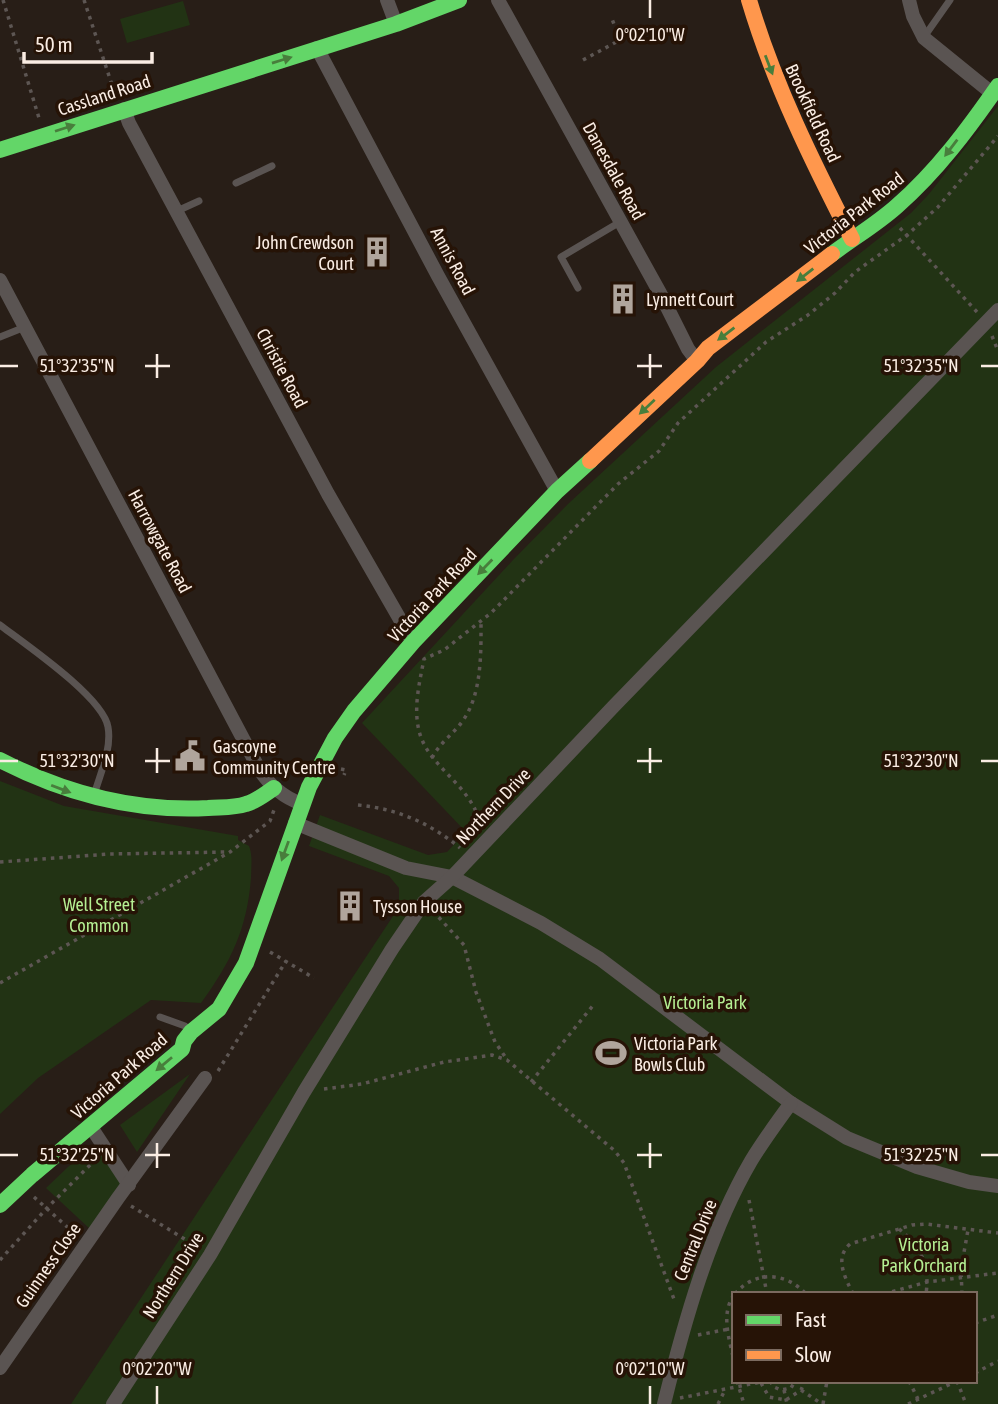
<svg xmlns="http://www.w3.org/2000/svg" width="998" height="1404" font-family="'Asap Condensed',sans-serif">
<style>
.green{fill:#223314;fill-rule:evenodd}
.lines{fill:none;stroke-linecap:round;stroke-linejoin:round}
.path{stroke:#5d5653;stroke-width:3.5;stroke-dasharray:3.5 5;stroke-linecap:butt}
.lane{stroke:#5a5452;stroke-width:7}
.street{stroke:#5a5452;stroke-width:14}
.fast{stroke:#63d668;stroke-width:16}
.slow{stroke:#ff974d;stroke-width:16}
.oneway{fill:#487e3c}
.ticks{fill:none;stroke:#faede4;stroke-width:2.5}
.labels{text-anchor:middle;dominant-baseline:central;stroke-width:7;stroke-linejoin:round;paint-order:stroke}
.street-label{font-size:18px;fill:#faede4;stroke:#261306}
.poi-label{font-size:18px;fill:#faede4;stroke:#261306;text-anchor:start}
.park-label{font-size:18px;fill:#b5ef93;stroke:#261306}
.ticks-label{font-size:18px;text-anchor:middle;fill:#faede4;stroke:#261306;stroke-width:7;stroke-linejoin:round;paint-order:stroke}
</style>
<rect width="100%" height="100%" fill="#281e17"/>
<g class="green">
<polygon points="183,1 190,25 127,43 120,19"/>
<path d="M998,106v1298h-927l328,-497v-19l-10,-12 -80,-30 11,-31 108,40 19,-3 19,-20 -104,-109 151,-163 55,-56 148,-137 195,-154 18,-19zM734,1294h241v87h-241z"/>
<path d="M0,781l64,25 174,30v4l11,6c4,10 2,21 2,32 -4,51 -20,84 -50,125l-50,-3 -113,78 -38,36z"/>
<polygon points="190,1074 137,1152 120,1125"/>
<polygon points="95,1145 121,1184 90,1229 46,1188 68,1167"/>
</g>
<g class="lines">
<g class="path">
<polyline points="3,0 39,118"/>
<polyline points="84,0 114,91 113,95"/>
<polyline points="583,60 620,40 612,19"/>
<polyline points="900,228 977,312"/>
<polyline points="992,336 998,351"/>
<path d="M432,758c8,-16 22,-24 32,-39 18,-27 17,-67 17,-98"/>
<polyline points="341,769 346,770 344,775"/>
<path d="M358,805c40,4 72,18 102,43"/>
<path d="M481,827c-9,-45 -56,-59 -63,-101 -4,-22 2,-46 6,-67l20,-9 47,-37 127,-129 41,-33 19,-28 88,-81 42,-27 27,-22 20,-21 52,-37 31,-28 60,-71"/>
<polyline points="0,862 109,854 228,852"/>
<polyline points="433,911 464,945 476,992 495,1042 506,1058"/>
<polyline points="270,952 314,978"/>
<polyline points="0,983 230,852 270,821 274,810"/>
<polyline points="218,1071 286,961"/>
<polyline points="531,1082 595,1003"/>
<polyline points="324,1089 362,1084 444,1062 492,1055 507,1060 615,1151 624,1163 675,1302"/>
<polyline points="34,1197 75,1234"/>
<polyline points="749,1200 767,1294"/>
<polyline points="131,1206 199,1248"/>
<path d="M899,1229c22,17 31,37 27,65"/>
<polyline points="0,1260 46,1209 95,1160"/>
<path d="M735,1294c20,-24 51,-22 71,0"/>
<path d="M853,1294c-8,-17 -19,-36 -3,-50l62,-19 14,-1 72,9"/>
<polyline points="884,1294 927,1282 998,1273"/>
<polyline points="962,1294 961,1269 968,1230"/>
<path d="M734,1295c-14,19 -4,46 0,66"/>
<polyline points="975,1323 998,1315"/>
<polyline points="698,1335 734,1328"/>
<polyline points="975,1373 998,1361"/>
<polyline points="737,1381 744,1404"/>
<polyline points="770,1381 774,1387 781,1390 791,1388 795,1381"/>
<polyline points="909,1381 918,1399"/>
<polyline points="957,1381 966,1404"/>
<polyline points="761,1383 769,1397 786,1400 801,1390 805,1381"/>
<polyline points="784,1390 787,1404"/>
<polyline points="801,1390 822,1404"/>
<polyline points="680,1398 766,1381"/>
<polyline points="718,1404 725,1390"/>
<polyline points="823,1404 827,1381"/>
<polyline points="908,1404 957,1381"/>
</g>
<g class="lane">
<polyline points="924,37 950,0"/>
<polyline points="236,183 272,166"/>
<polyline points="177,211 199,201"/>
<polyline points="578,288 561,257 620,222"/>
<polyline points="0,337 25,327"/>
<path d="M0,625c25,19 103,72 108,102 4,22 -8,47 -14,68"/>
<polyline points="160,1017 185,1026 188,1030"/>
</g>
<g class="street">
<polyline points="387,0 396,24"/>
<polyline points="498,0 660,293 688,349 697,361"/>
<polyline points="909,0 913,16 924,38 993,94"/>
<polyline points="317,48 438,276 557,491"/>
<polyline points="124,109 129,123 328,494 413,642"/>
<path d="M0,280l258,487c10,17 24,30 44,37"/>
<polyline points="295,823 406,868 452,877 541,923 600,959 791,1103 847,1138 917,1167 969,1182 998,1186"/>
<polyline points="91,1127 129,1185"/>
<polyline points="0,1368 118,1198 205,1078"/>
<polyline points="113,1404 210,1255 304,1092 392,949 424,902 452,877 613,707 998,310"/>
<path d="M664,1404c20,-81 45,-171 87,-243 12,-20 26,-39 40,-58"/>
</g>
<g class="fast">
<polyline points="0,150 396,24 459,0"/>
<path d="M832,254c21,-16 45,-30 65,-48 40,-35 71,-77 101,-120"/>
<path d="M0,760c66,34 134,52 208,48 13,-1 26,0 38,-4 11,-3 19,-10 28,-16"/>
<polyline points="0,1205 32,1175 182,1049 184,1041 191,1032 219,1009 246,963 309,787 335,738 354,711 413,642 557,491 590,461"/>
</g>
<g class="slow">
<path d="M749,0c25,84 63,161 103,239"/>
<polyline points="590,461 697,361 708,348 832,254"/>
</g>
</g>
<defs><path id="oneway-solid" d="M-6-.8H1V-3.2L6.5 0L1 3.2V.8H-6Z" transform="scale(1.75)"/></defs>
<g class="oneway">
<use href="#oneway-solid" transform="translate(282 60) rotate(-17)"/>
<use href="#oneway-solid" transform="translate(769 65) rotate(69)"/>
<use href="#oneway-solid" transform="translate(65 128) rotate(-18)"/>
<use href="#oneway-solid" transform="translate(951 148) rotate(127)"/>
<use href="#oneway-solid" transform="translate(805 275) rotate(142)"/>
<use href="#oneway-solid" transform="translate(726 334) rotate(143)"/>
<use href="#oneway-solid" transform="translate(647 407) rotate(137)"/>
<use href="#oneway-solid" transform="translate(485 567) rotate(134)"/>
<use href="#oneway-solid" transform="translate(61 789) rotate(21)"/>
<use href="#oneway-solid" transform="translate(285 851) rotate(110)"/>
<use href="#oneway-solid" transform="translate(164 1064) rotate(140)"/>
</g>
<path class="ticks" d="M650,0v18M157,354v24M650,354v24M0,366h18M145,366h25M637,366h25M981,366h17M157,748v25M650,748v25M0,761h18M145,761h25M637,761h25M981,761h17M157,1143v25M650,1143v25M0,1155h18M145,1155h25M637,1155h25M981,1155h17M157,1386v18M650,1386v18"/>
<defs>
<g id="building-bare" transform="scale(2.415)"><path d="M-4-6H4V6H1V3H-1V6H-4ZM-2.5-4.3h1.7v1.8h-1.7ZM.8-4.3h1.7v1.8H.8ZM-2.5-1h1.7V.8h-1.7ZM.8-1h1.7V.8H.8Z" fill="#b0a59c" stroke="#261306" stroke-width="2.5" paint-order="stroke"/></g>
<g id="civic-bare" transform="scale(2.415)"><path d="M-.6-6.5H3V-4.5H.6V-3L4-1V1h2V6H-6V1h2V-1L-.6-3ZM-1.2 2.5V6h2.4V2.5Z" fill="#b0a59c" stroke="#261306" stroke-width="2.5" paint-order="stroke"/></g>
<g id="stadium-bare" transform="scale(2.415)"><path d="M0-5a6.5 5 0 1 0 0 10a6.5 5 0 1 0 0-10ZM-3.5-1.8h7v3.6h-7Z" fill="#b0a59c" stroke="#261306" stroke-width="2.5" paint-order="stroke"/></g>
</defs>
<g fill-rule="evenodd">
<use href="#building-bare" x="377" y="252"/>
<use href="#building-bare" x="623" y="299"/>
<use href="#civic-bare" x="190" y="756"/>
<use href="#building-bare" x="350" y="906"/>
<use href="#stadium-bare" x="611" y="1053"/>
</g>
<g class="labels">
<g class="street-label">
<text transform="translate(104 95) rotate(-18)">Cassland Road</text>
<text transform="translate(813 113) rotate(65)">Brookfield Road</text>
<text transform="translate(614 171) rotate(61)">Danesdale Road</text>
<text transform="translate(854 213) rotate(-38)">Victoria Park Road</text>
<text transform="translate(453 261) rotate(62)">Annis Road</text>
<text transform="translate(282 368) rotate(62)">Christie Road</text>
<text transform="translate(160 541) rotate(62)">Harrowgate Road</text>
<text transform="translate(432 595) rotate(-47)">Victoria Park Road</text>
<text transform="translate(493 806) rotate(-46)">Northern Drive</text>
<text transform="translate(119 1076) rotate(-41)">Victoria Park Road</text>
<text transform="translate(695 1240) rotate(-68)">Central Drive</text>
<text transform="translate(48 1265) rotate(-55)">Guinness Close</text>
<text transform="translate(173 1275) rotate(-58)">Northern Drive</text>
</g>
<g class="poi-label">
<text x="354" y="242" text-anchor="end">John Crewdson<tspan x="354" dy="21">Court</tspan></text>
<text x="646" y="299">Lynnett Court</text>
<text x="213" y="746">Gascoyne<tspan x="213" dy="21">Community Centre</tspan></text>
<text x="373" y="906">Tysson House</text>
<text x="634" y="1043">Victoria Park<tspan x="634" dy="21">Bowls Club</tspan></text>
</g>
<g class="park-label">
<text x="99" y="904">Well Street<tspan x="99" dy="21">Common</tspan></text>
<text x="705" y="1002">Victoria Park</text>
<text x="924" y="1244">Victoria<tspan x="924" dy="21">Park Orchard</tspan></text>
</g>
</g>
<g class="ticks-label">
<text x="650" y="41">0°02'10"W</text>
<text x="77" y="372">51°32'35"N</text>
<text x="921" y="372">51°32'35"N</text>
<text x="77" y="767">51°32'30"N</text>
<text x="921" y="767">51°32'30"N</text>
<text x="77" y="1161">51°32'25"N</text>
<text x="921" y="1161">51°32'25"N</text>
<text x="157" y="1375">0°02'20"W</text>
<text x="650" y="1375">0°02'10"W</text>
</g>
<rect x="732" y="1292" width="245" height="91" fill="#261306" stroke="#7b6a5f" stroke-width="2"/>
<rect x="746" y="1315" width="35" height="10" fill="#63d668" stroke="#7b6a5f" stroke-width="2"/>
<text x="795" y="1327" font-size="21" fill="#faede4">Fast</text>
<rect x="746" y="1350" width="35" height="10" fill="#ff974d" stroke="#7b6a5f" stroke-width="2"/>
<text x="795" y="1362" font-size="21" fill="#faede4">Slow</text>
<path d="M24 52v10h128v-10" fill="none" stroke="#faede4" stroke-width="3.5"/>
<text x="35" y="52" font-size="21" fill="#faede4" stroke="#261306" stroke-width="5" paint-order="stroke">50 m</text>
</svg>
